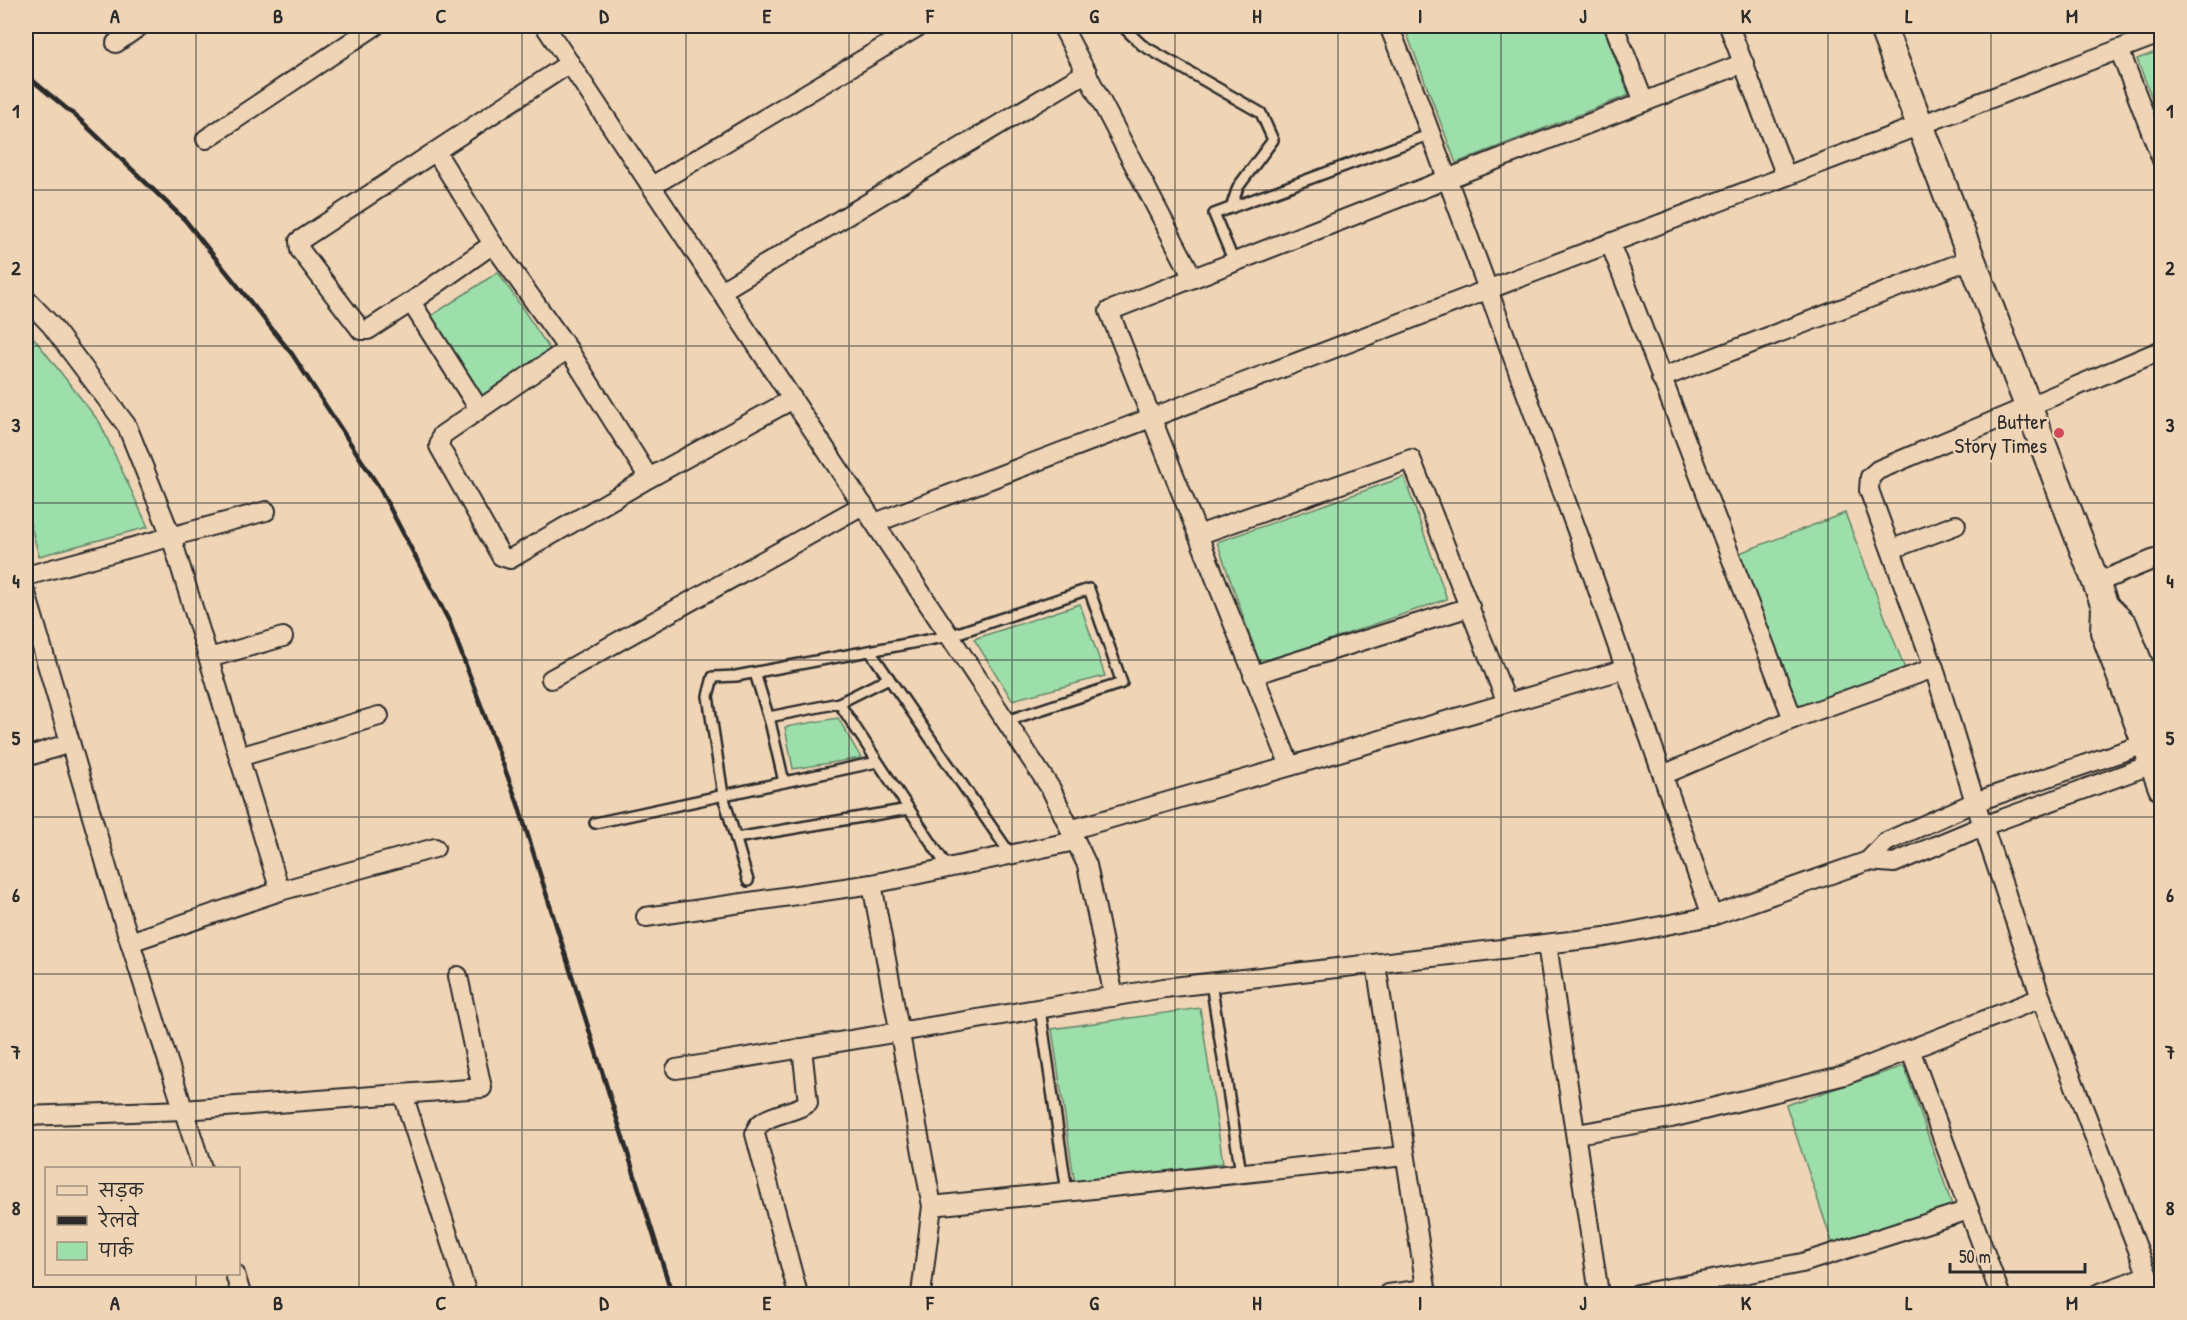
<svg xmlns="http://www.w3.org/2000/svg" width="2187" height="1320" font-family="'Patrick Hand','Playpen Sans Deva',sans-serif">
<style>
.green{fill:#9ddfaa;stroke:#64856a;stroke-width:1.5}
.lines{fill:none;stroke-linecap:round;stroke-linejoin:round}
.lane-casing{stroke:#2b2b2b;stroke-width:14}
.street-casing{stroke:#2b2b2b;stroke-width:22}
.secondary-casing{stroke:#2b2b2b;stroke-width:30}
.lane{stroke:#efd4b6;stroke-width:9}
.street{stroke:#efd4b6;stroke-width:18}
.secondary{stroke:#efd4b6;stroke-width:26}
.rail{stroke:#2b2b2b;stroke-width:4.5}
.grid{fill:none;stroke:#2b2b2b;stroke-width:1.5;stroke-opacity:0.55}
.poi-dot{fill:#d1495b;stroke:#efd4b6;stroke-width:2}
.labels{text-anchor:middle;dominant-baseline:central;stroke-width:5;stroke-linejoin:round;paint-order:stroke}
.poi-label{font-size:21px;fill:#2b2b2b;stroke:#efd4b6;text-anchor:end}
.neatline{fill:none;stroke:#2b2b2b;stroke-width:2}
.grid-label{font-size:20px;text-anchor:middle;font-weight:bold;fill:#2b2b2b}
</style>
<rect width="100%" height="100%" fill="#efd4b6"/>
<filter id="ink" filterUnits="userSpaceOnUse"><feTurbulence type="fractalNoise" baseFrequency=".0167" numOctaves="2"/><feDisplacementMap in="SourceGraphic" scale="12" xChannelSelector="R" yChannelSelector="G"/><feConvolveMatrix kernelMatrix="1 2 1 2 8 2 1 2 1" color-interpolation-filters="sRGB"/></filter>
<g filter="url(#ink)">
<g class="green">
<polygon points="1404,26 1603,26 1629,95 1456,163"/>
<polygon points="2161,50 2161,122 2137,59"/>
<polygon points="498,272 553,354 482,400 428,318"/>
<polygon points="26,328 100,423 148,527 39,556 26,508"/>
<polygon points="1404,477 1447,599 1260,664 1217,542"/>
<polygon points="1845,513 1907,674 1799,714 1737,554"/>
<polygon points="1080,604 1105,676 1012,700 974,639"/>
<polygon points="838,718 861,758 793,769 785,727"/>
<polygon points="1200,1008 1223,1163 1075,1185 1052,1029"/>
<polygon points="1904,1066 1952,1205 1833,1245 1786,1105"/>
</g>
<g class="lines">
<g class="lane-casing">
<g id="lane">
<polyline points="1122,26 1142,45 1261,113 1273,140 1238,187 1231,208"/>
<polyline points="1234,262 1214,214 1431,134"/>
<polyline points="870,651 1011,855"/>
<polyline points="755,673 770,722"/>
<polyline points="839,703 948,868"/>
<polyline points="784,782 769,717 839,703 889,678"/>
<polyline points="595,823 877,762"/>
<polyline points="736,838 909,809"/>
<polyline points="748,881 723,795 708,696 713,677 736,676 949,636 1089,589 1122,683 1006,721"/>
<polyline points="1211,983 1241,1173"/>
<polyline points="1040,1009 1067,1192"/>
</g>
</g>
<g class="street-casing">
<g id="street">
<polyline points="545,26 1051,789 1087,865 1114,997"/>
<polyline points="1062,26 1193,278"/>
<polyline points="1389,26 1417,97 1580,539 1712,916"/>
<polyline points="1614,26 1644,102"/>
<polyline points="1729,26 1786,176"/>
<polyline points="116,43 140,26"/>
<polyline points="2119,49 2162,160"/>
<polyline points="206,139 375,26"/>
<polyline points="436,152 493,244 568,349 649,478"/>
<polyline points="652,186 919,26"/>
<polyline points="1610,243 1793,719"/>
<polyline points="493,244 411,302 368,330 361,330 300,250 299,241 570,63"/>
<polyline points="721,291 1087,72"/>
<polyline points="26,299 51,325 127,426 171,536 280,891"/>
<polyline points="411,302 479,409"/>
<polyline points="568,349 442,435 439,446 501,556 510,559 649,478 793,399"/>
<polyline points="1661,378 1971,259"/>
<polyline points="875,523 2162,33"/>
<polyline points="1198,535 1411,459 1507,703"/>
<polyline points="1892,549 1956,525"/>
<polyline points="26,576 266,511"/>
<polyline points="2096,583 2162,556"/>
<polyline points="26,593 116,898 202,1168"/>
<polyline points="209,658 283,637"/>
<polyline points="1253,675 1470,607"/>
<polyline points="551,679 863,505"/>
<polyline points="26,757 70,743"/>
<polyline points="239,757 379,716"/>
<polyline points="1290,766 1109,311 1744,63"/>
<polyline points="1663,775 1793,719 1934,668"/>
<polyline points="1070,830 1625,669"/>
<polyline points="1868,861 1886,842 1975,802 2145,744 2155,746"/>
<polyline points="872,884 932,1206 921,1294"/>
<polyline points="646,917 872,884 1075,841"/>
<polyline points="130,942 280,891 435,848"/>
<polyline points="1547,944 1599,1294"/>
<polyline points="1376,964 1427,1294"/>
<polyline points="1910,1049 2000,1294"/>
<polyline points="676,1069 1164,988 1605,937 1712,916 1868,861 1894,863 1983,826 2153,764 2162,757"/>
<polyline points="403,1094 467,1294"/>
<polyline points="26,1116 183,1110 482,1088 458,976"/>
<polyline points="1576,1134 1671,1118 1845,1075 2041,998"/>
<polyline points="932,1206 1405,1156"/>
<polyline points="235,1274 241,1294"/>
<path d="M798,1294l-43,-160c2,-20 39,-20 53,-31l-6,-55"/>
<polyline points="1388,1294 1426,1289"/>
<polyline points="1638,1294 1802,1263 1969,1210"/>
<polyline points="2097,1294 2147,1276"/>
<polyline points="2155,1294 2041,998 1975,802 1934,668 1869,490 1870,477 1878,470 2162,350"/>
</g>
</g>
<g class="secondary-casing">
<g id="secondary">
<polyline points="1882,26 2105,606 2104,632 2162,788"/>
<polyline points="2105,606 2124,625 2162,723"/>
</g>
</g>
<use href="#lane" class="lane"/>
<use href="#street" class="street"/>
<use href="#secondary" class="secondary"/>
<polyline class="rail" points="26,75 78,118 185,220 292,354 379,487 450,623 518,804 672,1294"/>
</g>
</g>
<path class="grid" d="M196,26v1142M359,26v1268M522,26v1268M686,26v1268M849,26v1268M1012,26v1268M1175,26v1268M1338,26v1268M1501,26v1268M1665,26v1268M1828,26v1268M1991,26v1268M26,190h2136M26,346h2136M26,503h2136M26,660h2136M26,817h2136M26,974h2136M26,1130h2136M196,1274v20"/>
<circle class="poi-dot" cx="2059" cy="433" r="6"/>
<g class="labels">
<g class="poi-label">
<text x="2047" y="421">Butter<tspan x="2047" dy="24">Story Times</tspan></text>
</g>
</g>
<rect width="2187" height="1320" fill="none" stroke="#efd4b6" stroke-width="66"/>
<rect x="45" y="1167" width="195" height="108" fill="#efd4b6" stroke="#a1907e" stroke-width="1.5"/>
<rect x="57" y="1186" width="30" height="9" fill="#efd4b6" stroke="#a1907e" stroke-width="1.5"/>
<text x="99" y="1197" font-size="18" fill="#2b2b2b">सड़क</text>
<rect x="57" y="1216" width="30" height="9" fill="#2b2b2b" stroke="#a1907e" stroke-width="1.5"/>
<text x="99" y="1227" font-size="18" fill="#2b2b2b">रेलवे</text>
<rect x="57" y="1242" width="30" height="18" fill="#9ddfaa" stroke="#a1907e" stroke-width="1.5"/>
<text x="99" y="1257" font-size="18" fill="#2b2b2b">पार्क</text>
<path d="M1950 1263v9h135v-9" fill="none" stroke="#2b2b2b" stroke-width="3"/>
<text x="1959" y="1263" font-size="18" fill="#2b2b2b" stroke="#efd4b6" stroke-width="4.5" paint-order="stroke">50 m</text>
<rect x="33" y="33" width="2121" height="1254" class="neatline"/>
<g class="grid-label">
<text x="115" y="23">A</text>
<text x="278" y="23">B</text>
<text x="441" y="23">C</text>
<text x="604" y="23">D</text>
<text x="767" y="23">E</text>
<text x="930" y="23">F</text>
<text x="1094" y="23">G</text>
<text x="1257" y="23">H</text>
<text x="1420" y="23">I</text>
<text x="1583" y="23">J</text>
<text x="1746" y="23">K</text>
<text x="1909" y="23">L</text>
<text x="2072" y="23">M</text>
<text x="16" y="118">1</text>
<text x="2170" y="118">1</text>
<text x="16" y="275">2</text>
<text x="2170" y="275">2</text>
<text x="16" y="432">3</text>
<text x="2170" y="432">3</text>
<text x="16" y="588">4</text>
<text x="2170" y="588">4</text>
<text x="16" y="745">5</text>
<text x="2170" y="745">5</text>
<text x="16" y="902">6</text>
<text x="2170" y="902">6</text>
<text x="16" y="1059">7</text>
<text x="2170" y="1059">7</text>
<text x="16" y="1215">8</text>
<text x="2170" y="1215">8</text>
<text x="115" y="1310">A</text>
<text x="278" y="1310">B</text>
<text x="441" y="1310">C</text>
<text x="604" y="1310">D</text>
<text x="767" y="1310">E</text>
<text x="930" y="1310">F</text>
<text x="1094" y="1310">G</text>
<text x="1257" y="1310">H</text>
<text x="1420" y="1310">I</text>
<text x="1583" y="1310">J</text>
<text x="1746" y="1310">K</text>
<text x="1909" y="1310">L</text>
<text x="2072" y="1310">M</text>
</g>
</svg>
